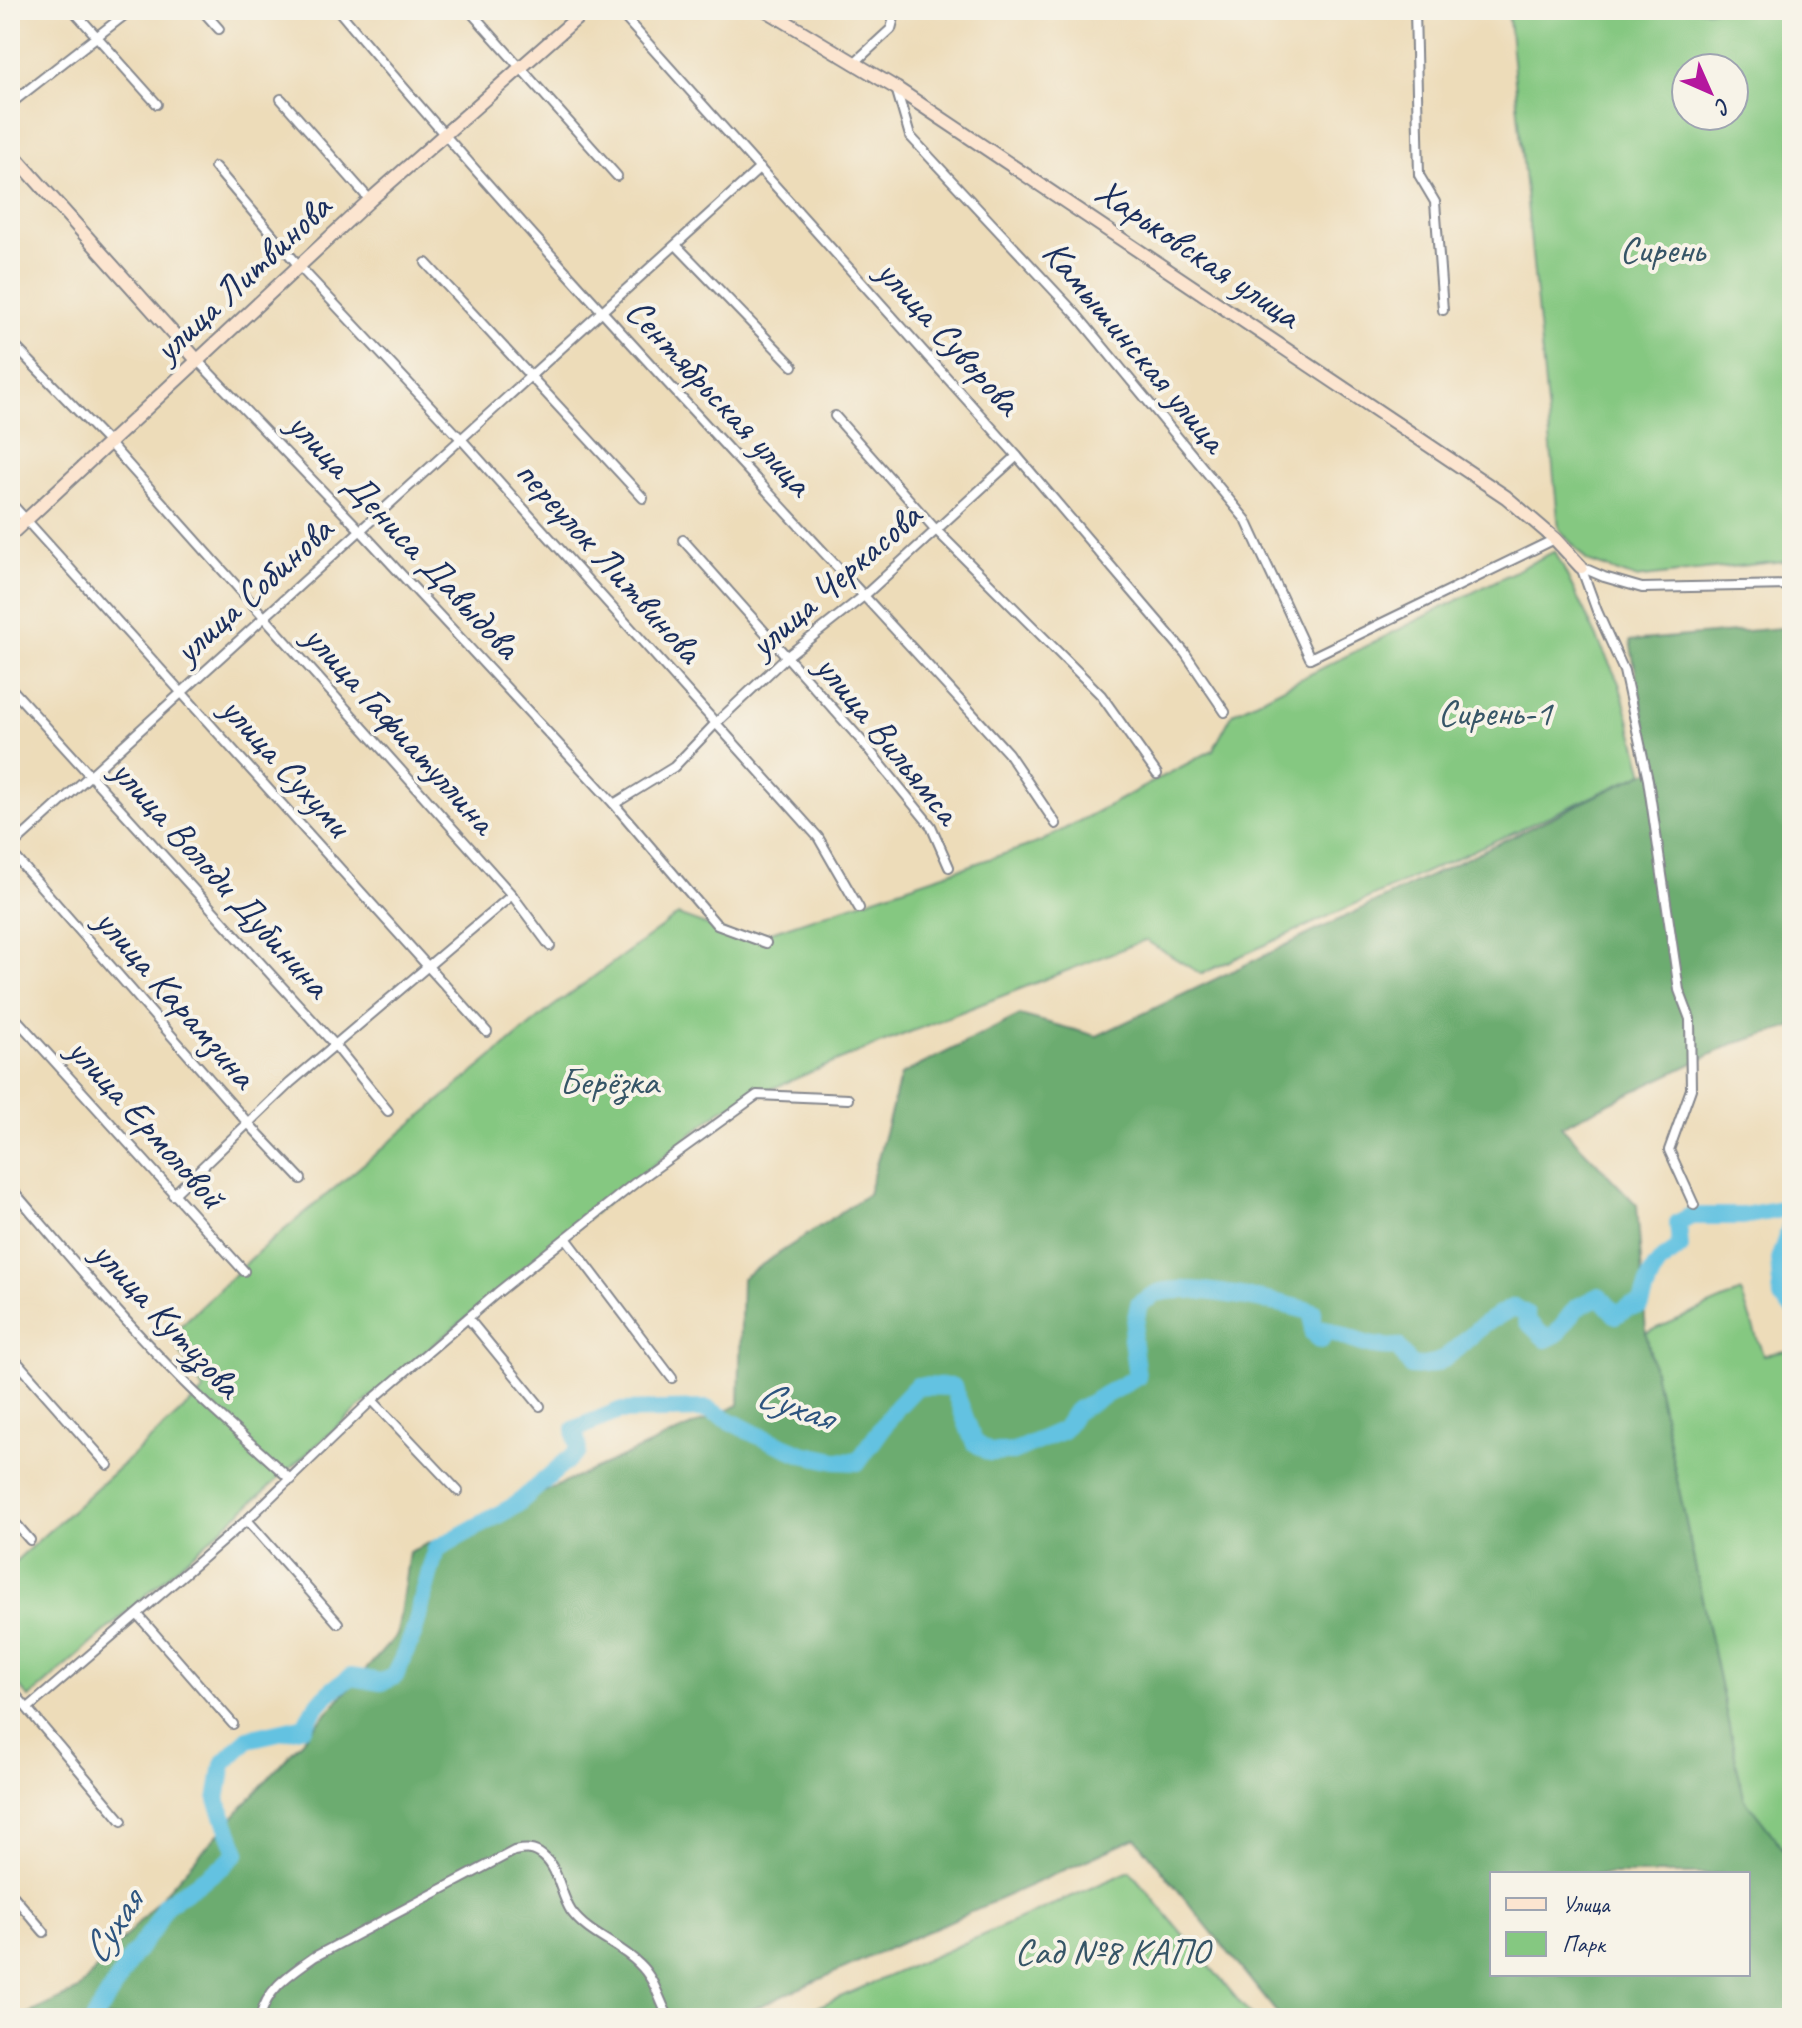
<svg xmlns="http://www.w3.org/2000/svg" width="1802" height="2028" font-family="Caveat,sans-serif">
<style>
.green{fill:#85c881;stroke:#507c70;stroke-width:2;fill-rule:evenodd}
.forest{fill:#6cac6f;stroke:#446e66;stroke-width:2;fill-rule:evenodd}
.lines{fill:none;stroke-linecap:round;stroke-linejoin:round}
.river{stroke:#63c2e1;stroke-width:18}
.street-casing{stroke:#84868c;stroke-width:12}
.secondary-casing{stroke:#84868c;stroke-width:16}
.street{stroke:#fff;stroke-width:8}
.secondary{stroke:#fce5d0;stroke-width:12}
.labels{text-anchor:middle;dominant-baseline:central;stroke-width:8;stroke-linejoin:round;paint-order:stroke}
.park-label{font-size:38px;fill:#365567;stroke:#f7f3e8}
.street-label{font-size:38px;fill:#1b2f5e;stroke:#f7f3e8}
.water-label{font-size:40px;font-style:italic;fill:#2d547f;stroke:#f7f3e8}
</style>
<rect width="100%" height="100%" fill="#f7f3e8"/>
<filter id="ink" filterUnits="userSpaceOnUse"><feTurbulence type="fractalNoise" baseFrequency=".0125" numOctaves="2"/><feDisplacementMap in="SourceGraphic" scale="16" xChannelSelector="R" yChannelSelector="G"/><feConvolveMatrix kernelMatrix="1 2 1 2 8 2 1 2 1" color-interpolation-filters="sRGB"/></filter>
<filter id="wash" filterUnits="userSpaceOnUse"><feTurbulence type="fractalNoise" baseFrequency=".006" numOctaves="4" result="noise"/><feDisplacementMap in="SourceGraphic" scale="32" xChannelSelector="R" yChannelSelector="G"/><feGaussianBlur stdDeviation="1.8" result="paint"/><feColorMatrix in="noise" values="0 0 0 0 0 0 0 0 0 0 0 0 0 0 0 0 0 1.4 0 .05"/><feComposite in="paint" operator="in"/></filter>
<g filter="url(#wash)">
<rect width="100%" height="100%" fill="#eddcb9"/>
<g class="green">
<path d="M1508,10h284v550l-157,18 -48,-17 -28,-32zM1686,68h48v48h-48z"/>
<polygon points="1555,551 1619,683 1644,773 1201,974 1145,940 864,1050 721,1110 401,1371 29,1698 10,1675 10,1566 204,1391 170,1336 259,1251 551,1008 678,915 747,940 1040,842 1213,750 1233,713"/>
<polygon points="1741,1292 1763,1355 1792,1350 1792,1860 1744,1799 1646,1333"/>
<polygon points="1130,1871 1253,2018 792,2018"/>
</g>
<path class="forest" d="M1792,627v400l-59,17 -172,82 76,79 9,128 98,465 48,62v158h-511l-145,-180 -403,180h-714l58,-27 320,-356 12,-83 330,-147 3,-127 126,-84 33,-119 119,-60 77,21 547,-263 10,-3 -24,-129zM1492,1874h256v100h-256z"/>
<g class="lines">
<g class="river">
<polyline points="1792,1221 1779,1260 1782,1298 1792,1307"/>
<path d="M95,2018l38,-63 21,-27 11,-23 58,-39 14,-14 -20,-52 6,-36 25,-25 57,-13c10,-23 25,-36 46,-49l30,5 14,-6 19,-44 22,-83 80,-44 62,-54 -3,-22 44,-18 88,-2 48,25 47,20 34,7 22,1 39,-55 20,-21 36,1 21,55 15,10h24l50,-22 13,-19 61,-34 -5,-39 7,-34c7,-4 14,-10 22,-12 34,-8 117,10 152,20v21l8,7 4,-11c23,9 47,21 73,18l13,19c33,4 47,-22 70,-39 10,-8 22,-14 33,-20l12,7 1,7 19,18 10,-5 20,-26 23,-12 17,19 12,-8 13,-2c5,-15 10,-36 23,-46 6,-5 11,-7 16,-12l-2,-24 13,-7h52l49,-9"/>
</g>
</g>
</g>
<g filter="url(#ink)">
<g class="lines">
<g class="street-casing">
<g id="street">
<polyline points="73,10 157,104"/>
<polyline points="202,10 219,29"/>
<path d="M338,10c214,256 446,496 670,743l48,71"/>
<polyline points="469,10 617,176"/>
<polyline points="618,10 1017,456 1185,653 1225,712"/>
<polyline points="1415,10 1419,175 1435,202 1443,310"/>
<polyline points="853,64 891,29 896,10"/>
<polyline points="896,88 910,136 1076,314 1246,520 1310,658 1555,539"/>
<polyline points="281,99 370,200"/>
<polyline points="10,104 131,10"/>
<polyline points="215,167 299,266 461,439 818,837 859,908"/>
<polyline points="676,245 793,366"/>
<polyline points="426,263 643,498"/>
<polyline points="10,341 110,444 512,895 550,946"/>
<polyline points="197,360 361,531 614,804 717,925 766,943"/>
<polyline points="835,416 936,530 1101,695 1157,774"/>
<polyline points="10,502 487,1032"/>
<polyline points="683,540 861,740 931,826 949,867"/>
<polyline points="1581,567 1597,611 1624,671 1648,780 1679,990 1690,1019 1691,1089 1669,1150 1694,1205"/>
<polyline points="1581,567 1604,577 1642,588 1792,585"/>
<polyline points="10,687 335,1045 388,1111"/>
<polyline points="614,804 674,767 716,723 785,658 865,595 1017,456"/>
<polyline points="10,848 760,168"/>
<polyline points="10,851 247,1122 301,1179"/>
<polyline points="10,1012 244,1271"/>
<path d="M10,1187c55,64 109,129 168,189 36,37 76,69 113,104"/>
<polyline points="173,1195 290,1083 512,895"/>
<polyline points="566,1238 672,1378"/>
<polyline points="468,1318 540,1406"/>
<polyline points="10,1354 108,1465"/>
<polyline points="372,1400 458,1491"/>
<polyline points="10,1517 30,1540"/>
<polyline points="247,1520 338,1623"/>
<polyline points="138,1615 233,1724"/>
<polyline points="10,1688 122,1821"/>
<polyline points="28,1708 247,1520 372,1400 497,1293 635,1183 757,1095 848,1099"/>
<polyline points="10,1892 44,1932"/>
<path d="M260,2018c7,-30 30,-44 54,-61l200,-106c11,-2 20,-3 29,5 16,13 17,38 28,55 18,25 48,32 68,53 16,15 20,36 30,54"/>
</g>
</g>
<g class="secondary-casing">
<g id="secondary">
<polyline points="766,10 896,88 1506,497 1555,539 1581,567"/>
<polyline points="10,151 197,360"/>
<polyline points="10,535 370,200 586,10"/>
</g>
</g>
<use href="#street" class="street"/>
<use href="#secondary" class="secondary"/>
</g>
</g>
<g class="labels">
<g class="park-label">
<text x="1662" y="249">Сирень</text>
<text x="1495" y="712">Сирень-1</text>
<text x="609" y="1081">Берёзка</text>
<text x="1112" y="1951">Сад №8 КАПО</text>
</g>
<g class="street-label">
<text transform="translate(1198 253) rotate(34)">Харьковская улица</text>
<text transform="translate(242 278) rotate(-43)">улица Литвинова</text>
<text transform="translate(949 337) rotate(48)">улица Суворова</text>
<text transform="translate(1135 346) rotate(50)">Камышинская улица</text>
<text transform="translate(719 397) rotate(47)">Сентябрьская улица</text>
<text transform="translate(404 535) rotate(47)">улица Дениса Давыдова</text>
<text transform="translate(609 561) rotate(48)">переулок Литвинова</text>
<text transform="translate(835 580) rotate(-41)">улица Черкасова</text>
<text transform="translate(253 590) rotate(-42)">улица Собинова</text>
<text transform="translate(400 729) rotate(48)">улица Гафиатуллина</text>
<text transform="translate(888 739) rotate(51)">улица Вильямса</text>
<text transform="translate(286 766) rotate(48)">улица Сухуми</text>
<text transform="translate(221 878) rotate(48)">улица Володи Дубинина</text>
<text transform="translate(176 998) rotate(49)">улица Карамзина</text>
<text transform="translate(147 1123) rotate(48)">улица Ермоловой</text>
<text transform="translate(167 1319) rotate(47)">улица Кутузова</text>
</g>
<g class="water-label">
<text transform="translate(795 1405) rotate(20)">Сухая</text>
<text transform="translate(112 1927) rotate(-56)">Сухая</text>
</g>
</g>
<rect width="1802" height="2028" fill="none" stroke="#f7f3e8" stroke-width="40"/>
<rect x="1490" y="1872" width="260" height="104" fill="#f7f3e8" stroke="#9fa5b1" stroke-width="2"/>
<rect x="1506" y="1898" width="40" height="12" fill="#fce5d0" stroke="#9fa5b1" stroke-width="2"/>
<text x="1562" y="1912" font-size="24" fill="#1b2f5e">Улица</text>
<rect x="1506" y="1932" width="40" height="24" fill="#85c881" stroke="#9fa5b1" stroke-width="2"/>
<text x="1562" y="1952" font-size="24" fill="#1b2f5e">Парк</text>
<g transform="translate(1710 92) rotate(135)"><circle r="38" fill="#f7f3e8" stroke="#9fa5b1" stroke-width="2"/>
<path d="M0-6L14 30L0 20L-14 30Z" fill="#b5179e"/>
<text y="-12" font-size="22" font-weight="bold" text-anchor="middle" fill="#1b2f5e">С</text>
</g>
</svg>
